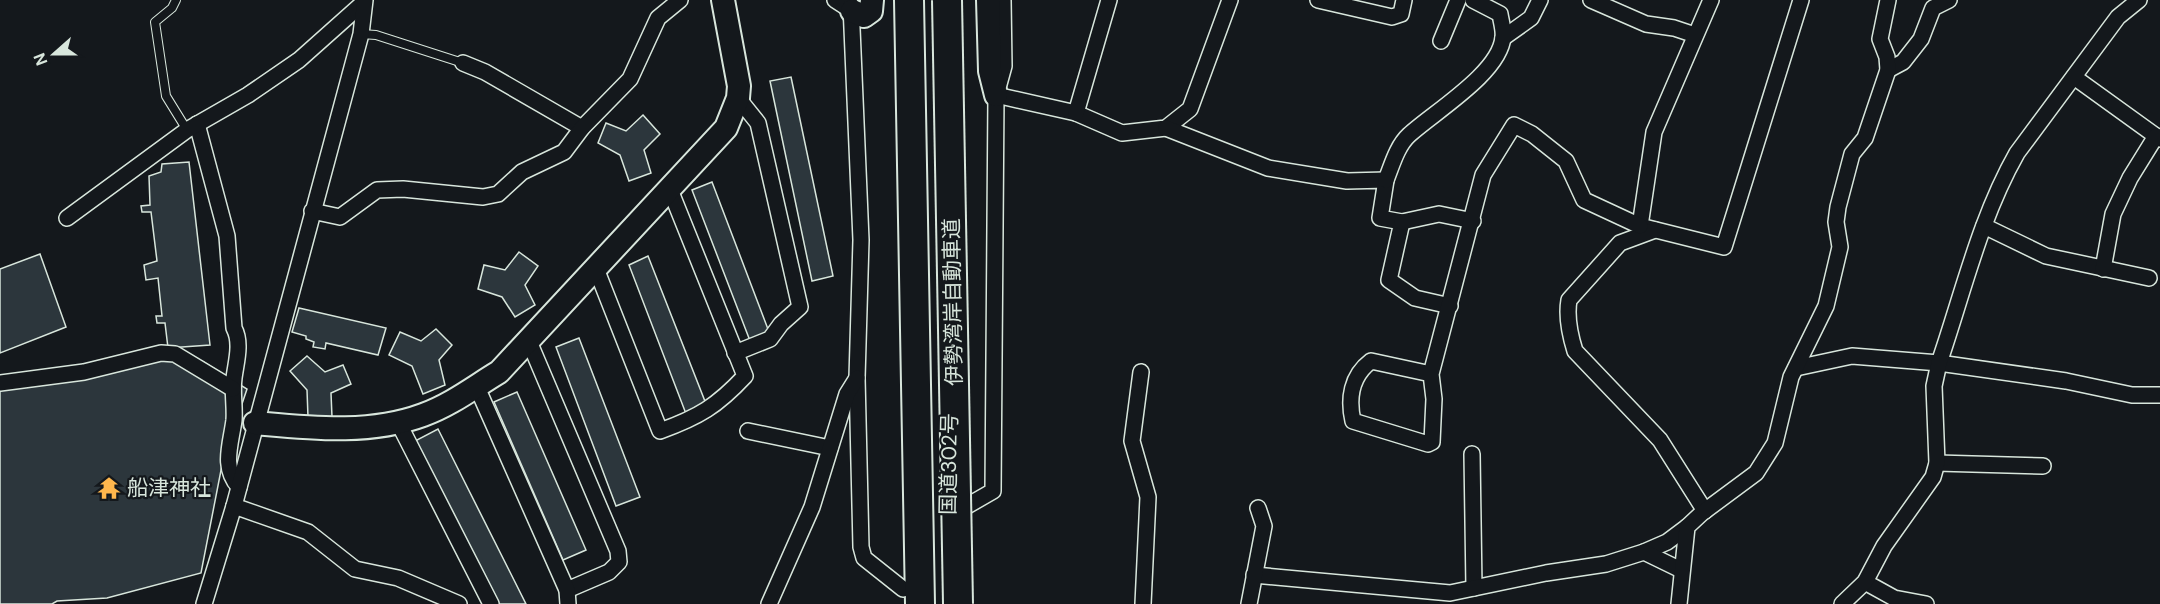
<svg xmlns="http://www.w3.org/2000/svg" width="2160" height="604" font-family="'DM Sans','Noto Sans JP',sans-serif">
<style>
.building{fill:#2c363c;stroke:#d8e6dc;stroke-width:1.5}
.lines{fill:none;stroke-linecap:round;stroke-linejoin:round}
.lane-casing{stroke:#d8e6dc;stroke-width:10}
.street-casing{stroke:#d8e6dc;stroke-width:18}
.secondary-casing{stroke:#d8e6dc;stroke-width:26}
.highway-casing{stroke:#d8e6dc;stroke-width:32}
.lane{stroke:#14181c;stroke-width:8}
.street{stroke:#14181c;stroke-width:15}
.secondary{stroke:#14181c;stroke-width:22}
.highway{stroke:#14181c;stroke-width:28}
.highway-bridge-casing{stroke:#d8e6dc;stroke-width:32;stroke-linecap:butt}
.highway-bridge{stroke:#14181c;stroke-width:28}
.labels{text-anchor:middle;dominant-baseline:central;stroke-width:4.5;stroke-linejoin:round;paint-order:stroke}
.street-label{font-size:21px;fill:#d8e6dc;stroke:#14181c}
.poi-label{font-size:21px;fill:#d8e6dc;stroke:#14181c;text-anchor:start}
</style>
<rect width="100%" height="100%" fill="#14181c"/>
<g class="building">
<polygon points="791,77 833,276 812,281 770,81"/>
<polygon points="643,115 660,134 644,150 651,173 629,181 620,155 598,143 606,123 626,131"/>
<polygon points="189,162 210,345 168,348 165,323 157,323 156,316 162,316 158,278 146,280 144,265 157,261 151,212 142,212 141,206 150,205 149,176 161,172 162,164"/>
<polygon points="712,182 771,337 752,346 692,190"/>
<polygon points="519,252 538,266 525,285 535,305 515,317 502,297 478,289 484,265 505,270"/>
<polygon points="40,254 66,327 0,353 0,269"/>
<polygon points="648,256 708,409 688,419 629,265"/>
<polygon points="299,308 386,328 378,355 326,343 325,349 313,347 314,342 306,339 306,336 292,332"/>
<polygon points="436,329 452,345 439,360 445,385 423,394 412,366 389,355 400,332 421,341"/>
<polygon points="579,338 640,497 616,506 556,347"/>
<polygon points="138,354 202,361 247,389 223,460 201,573 107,598 57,601 52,604 0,604 0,388"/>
<polygon points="307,356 325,372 343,365 351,384 331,393 332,417 308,417 307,390 290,371"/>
<polygon points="517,392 586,550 563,560 494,402"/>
<polygon points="438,429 526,604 499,604 415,441"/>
</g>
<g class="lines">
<g class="lane-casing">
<g id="lane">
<polyline points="176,0 172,8 155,22 166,96 187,130"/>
<polyline points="361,34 376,35 463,63"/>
</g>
</g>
<g class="street-casing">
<g id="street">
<polyline points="835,0 852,11"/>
<polyline points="1318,0 1392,17 1401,14 1404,0"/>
<polyline points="1591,0 1646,24 1674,28 1695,35"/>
<polyline points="1711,0 1654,132 1640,226 1724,247 1801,0"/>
<polyline points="851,5 861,240 857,378 861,547 864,558 903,589"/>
<polyline points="1503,38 1531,18 1540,0"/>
<polyline points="1441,41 1458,0"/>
<polyline points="463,63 485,72 582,128"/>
<polyline points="1888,70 1903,62 1921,39 1933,8 1949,0"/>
<polyline points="2074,77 2160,139"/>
<polyline points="996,95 1076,113 1122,133 1166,128 1190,109 1230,0"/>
<polyline points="1076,113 1109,0"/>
<path d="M197,124l30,112 7,92c8,15 2,34 0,50 -2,14 1,28 0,42 -3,24 -13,47 5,67"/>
<polyline points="1166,128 1268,168 1347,181 1386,180 1380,218 1402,222 1389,280 1415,298 1450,306"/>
<path d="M1386,180c6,-15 11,-34 23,-45 25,-23 91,-62 94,-98 1,-7 -2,-16 -3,-23l-27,-14"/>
<polyline points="312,211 340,217 377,190 403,189 483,197 498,194 522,172 564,152 582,128 630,79 658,18 680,0"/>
<polyline points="67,218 187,130 248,95 299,60 363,3"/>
<polyline points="1402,222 1439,214 1473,221"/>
<polyline points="1984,226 2046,256 2149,278"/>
<path d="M1655,230l-35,13 -51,57c-3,17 1,35 6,51l85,89 45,71"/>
<path d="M595,266l65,165c39,-14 57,-25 85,-55l-72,-179 -8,-5"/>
<polyline points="2103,269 2113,214 2130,178 2156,136"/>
<polyline points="528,339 618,551 619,562 609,572 567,590"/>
<polyline points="735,353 770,339 781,324 800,307 758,123 738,98"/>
<polyline points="1796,368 1852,356 1939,363 2066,381 2132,395 2160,395"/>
<polyline points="1141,372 1132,441 1148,497 1143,604"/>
<path d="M1431,374l-60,-13c-20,15 -23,38 -18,60l75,23 4,-2 2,-43 -3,-25 52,-199 31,-50 18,9 34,27 18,39 56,26"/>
<polyline points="0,383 84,372 161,353 175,354 233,389"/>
<polyline points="476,385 567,590 568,604"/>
<polyline points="398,422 491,604"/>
<polyline points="748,431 830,448"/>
<polyline points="1472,454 1474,588"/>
<polyline points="1937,463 2043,466"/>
<polyline points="234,506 308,532 355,569 398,578 459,604"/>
<polyline points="953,514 993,491 996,95 1004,66 1003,0"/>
<polyline points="1644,552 1667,542 1687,527"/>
<polyline points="1254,575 1450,593 1546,573 1606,564 1644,552 1681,570"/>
<polyline points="1865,582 1894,598 1926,604"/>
<polyline points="204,604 234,506 361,34 365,0"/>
<polyline points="769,604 812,507 847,394 857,378"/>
<polyline points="1249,604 1264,526 1258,508"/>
<polyline points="1679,604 1687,527 1702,513 1756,473 1775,443 1791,377 1826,306 1840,247 1836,222 1838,207 1852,154 1865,138 1888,70 1887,57 1880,39 1888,0"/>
<path d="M1842,604l23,-22 19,-36 49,-69 4,-14 -3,-77 5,-23c24,-70 41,-145 78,-210l101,-136 21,-17"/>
</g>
</g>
<g class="secondary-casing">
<g id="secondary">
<polyline points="988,0 990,71 996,95"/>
<polyline points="852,11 864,16 871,11 872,0"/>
<path d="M255,423c56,5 114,12 168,-8 28,-10 51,-28 76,-43l227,-244 12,-30 1,-12 -16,-86"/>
</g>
</g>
<g class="highway-casing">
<polyline id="highway" points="909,0 920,604"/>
</g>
<use href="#lane" class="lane"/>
<use href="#street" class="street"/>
<use href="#secondary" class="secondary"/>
<use href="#highway" class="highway"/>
<g class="highway-bridge-casing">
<polyline id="highway-bridge" points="947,0 958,604"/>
</g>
<use href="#highway-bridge" class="highway-bridge"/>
</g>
<defs>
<g id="temple-bare" transform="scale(1.8)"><path d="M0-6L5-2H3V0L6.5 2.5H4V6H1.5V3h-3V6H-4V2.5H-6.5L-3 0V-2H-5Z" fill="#ffb74d" stroke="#14181c" stroke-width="2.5" paint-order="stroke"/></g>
</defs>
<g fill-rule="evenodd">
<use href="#temple-bare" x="109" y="488"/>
</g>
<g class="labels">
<g class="street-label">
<text transform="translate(953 302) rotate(-91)">伊勢湾岸自動車道</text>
<text transform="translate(949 464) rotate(-89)">国道302号</text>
</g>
<g class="poi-label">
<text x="127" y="488">船津神社</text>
</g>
</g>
<g transform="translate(54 54) rotate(249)" stroke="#14181c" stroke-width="4.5" paint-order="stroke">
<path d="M0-4.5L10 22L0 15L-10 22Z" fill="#d8e6dc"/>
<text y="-9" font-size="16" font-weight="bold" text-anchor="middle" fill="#d8e6dc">N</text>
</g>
</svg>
